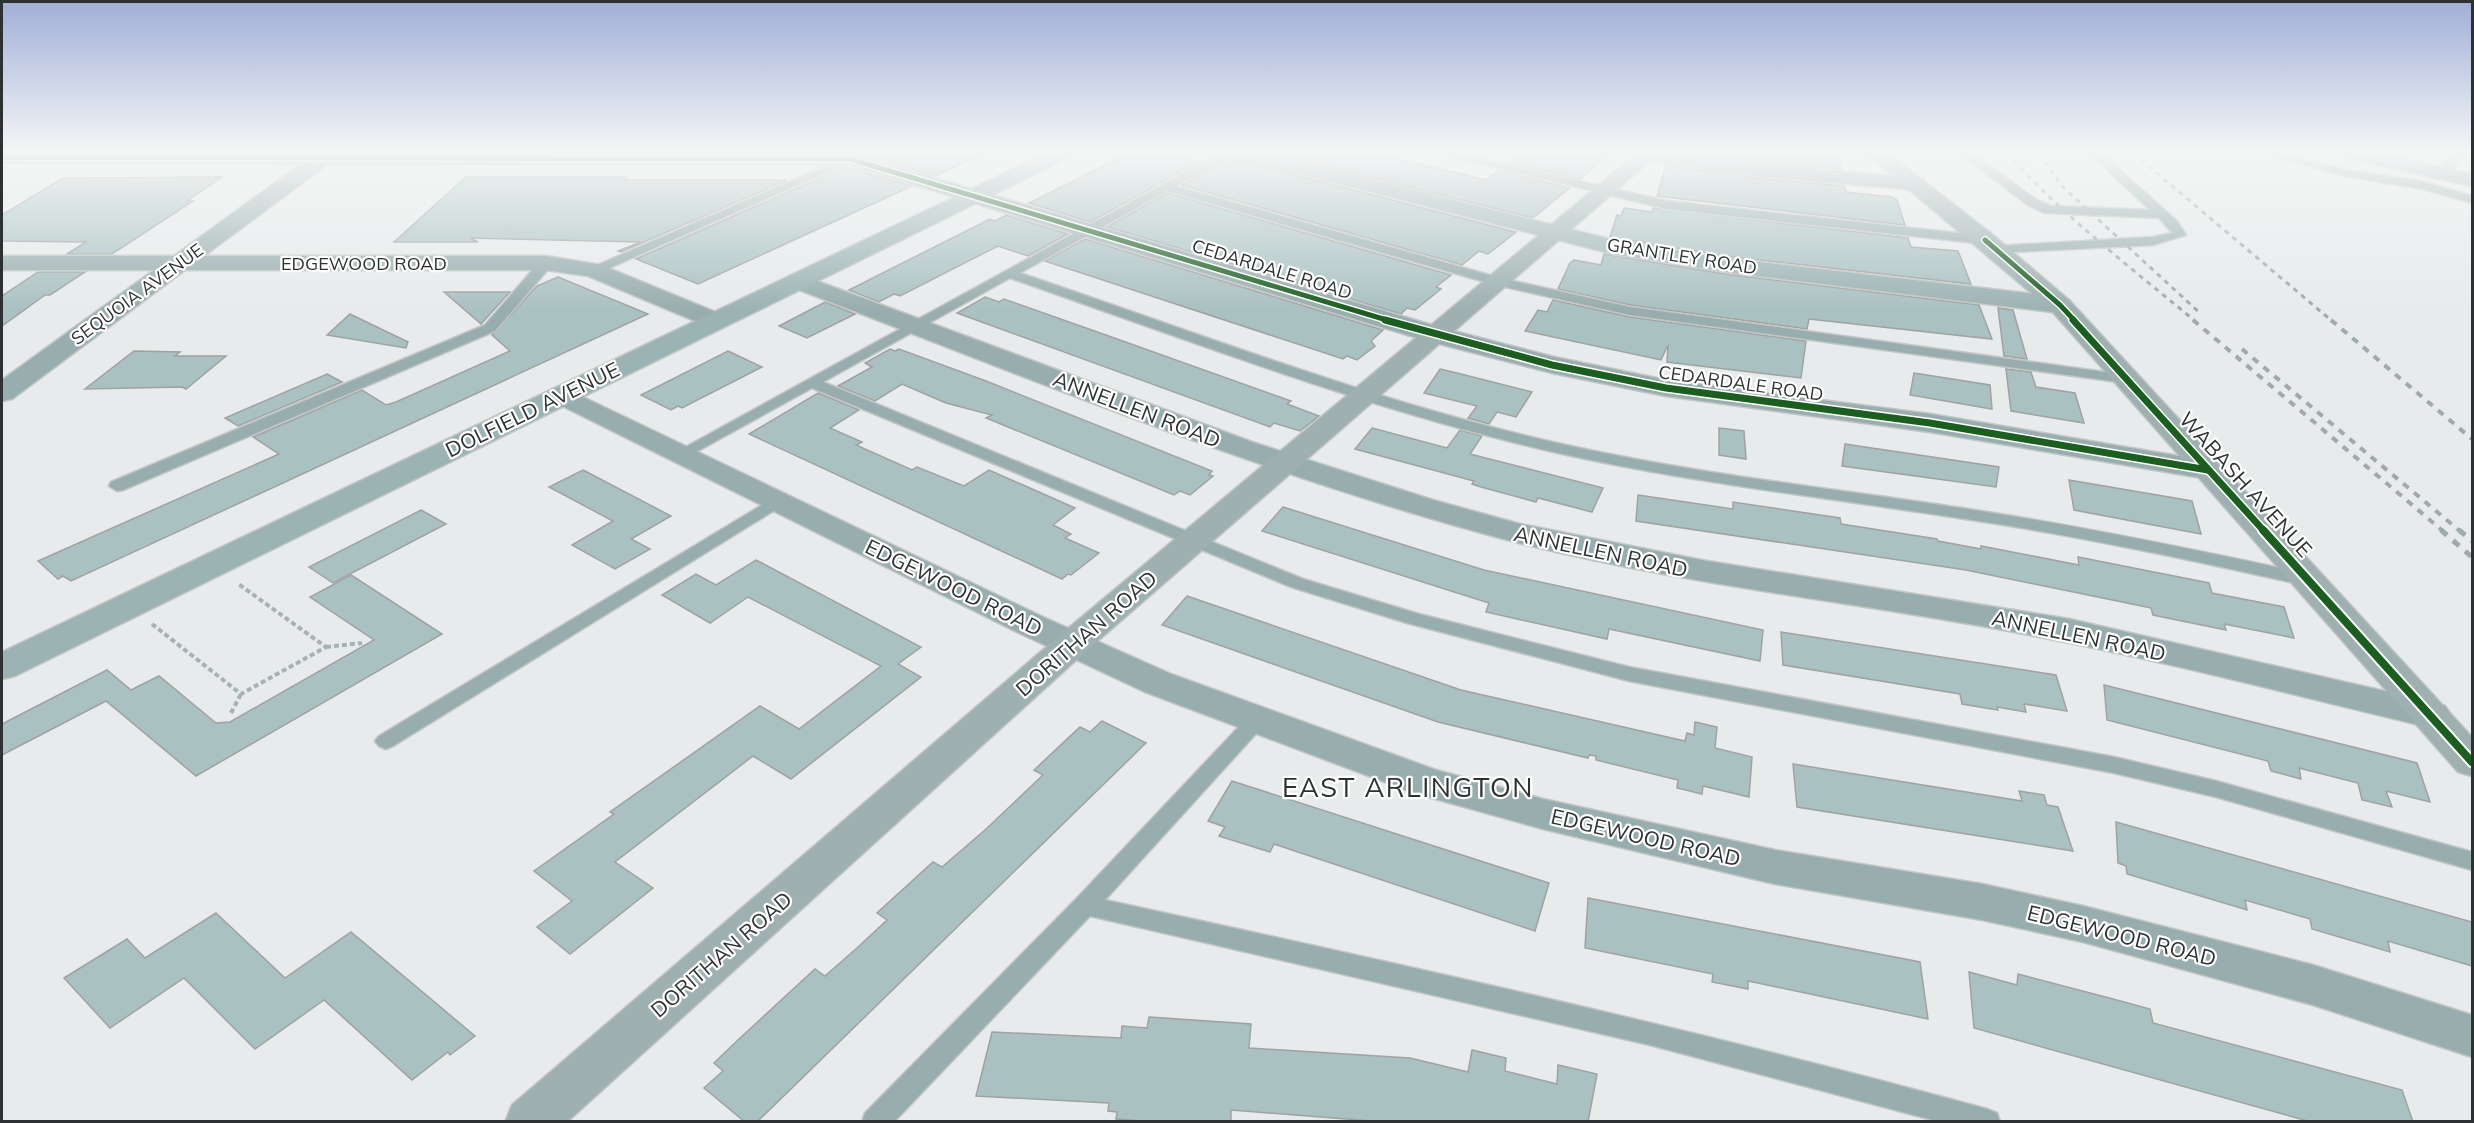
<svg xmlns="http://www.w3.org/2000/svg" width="2474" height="1123" font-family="Mulish,sans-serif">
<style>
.building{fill:#aac1c1;stroke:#a0a2a2;stroke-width:1.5}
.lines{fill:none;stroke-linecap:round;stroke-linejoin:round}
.lane-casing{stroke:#c3c5c5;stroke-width:3}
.street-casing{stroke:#c3c5c5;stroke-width:3}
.secondary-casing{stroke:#c3c5c5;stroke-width:3}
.primary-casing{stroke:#c3c5c5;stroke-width:3}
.path{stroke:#a6b3b3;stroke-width:4;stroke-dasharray:5 3;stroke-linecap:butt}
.lane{fill:#98adad;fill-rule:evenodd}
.street{fill:#98adad;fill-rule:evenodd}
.secondary{fill:#9cb3b3;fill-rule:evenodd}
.primary{fill:#9eb0b0;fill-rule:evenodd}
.rail-far2{stroke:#9faaaa;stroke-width:3;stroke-dasharray:5 5;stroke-linecap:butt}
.rail-far1{stroke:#9faaaa;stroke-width:4;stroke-dasharray:7 7;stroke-linecap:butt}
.rail{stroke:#9faaaa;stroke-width:5;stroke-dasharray:8 8;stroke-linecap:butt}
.cycleway-far2-casing{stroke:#fff;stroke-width:8}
.cycleway-far1-casing{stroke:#fff;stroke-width:10}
.cycleway-casing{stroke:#fff;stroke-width:12}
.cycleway-far2{stroke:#1b5e20;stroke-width:5}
.cycleway-far1{stroke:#1b5e20;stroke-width:7}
.cycleway{stroke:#1b5e20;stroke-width:8}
.labels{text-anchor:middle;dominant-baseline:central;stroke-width:4.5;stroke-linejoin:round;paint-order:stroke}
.far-street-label{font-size:18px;fill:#2e3131;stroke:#fff}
.street-label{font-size:21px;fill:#2e3131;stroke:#fff}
.near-neighbourhood-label{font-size:27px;letter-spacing:1.5px;fill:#2e3131;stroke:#fff}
</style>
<rect width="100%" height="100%" fill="#e7ebeb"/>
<g class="building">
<polygon points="878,153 985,153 935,176 870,156"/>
<polygon points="1129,153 1167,153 1200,161 1090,222 1029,203"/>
<polygon points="1272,153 1373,153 1486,180 1499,170 1569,188 1533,218"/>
<polygon points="1523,153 1611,153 1580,179 1509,163"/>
<polygon points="1697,153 1837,153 1841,169 1756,162"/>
<polygon points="1231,157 1233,159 1516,232 1488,254 1479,251 1462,265 1182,185"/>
<polygon points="1666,165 1756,178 1844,186 1846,192 1892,197 1897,200 1905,225 1657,196"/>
<polygon points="845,167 912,186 698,284 636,259"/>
<polygon points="222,177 187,201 193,201 112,254 67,254 86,242 2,241 2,215 63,178"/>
<polygon points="466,177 627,177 624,180 787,180 621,252 618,251 641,242 470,238 478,242 394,242"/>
<polygon points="1167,193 1451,275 1436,287 1441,289 1415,310 1407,308 1401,314 1107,227"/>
<polygon points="1624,208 1652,212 1653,208 1908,238 1911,247 1958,251 1971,284 1725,256 1610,237 1617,215 1621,216"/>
<polygon points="1006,215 1068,234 1028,256 998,246 900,296 894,294 879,302 849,290 990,219 995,221"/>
<polygon points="1085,239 1383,330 1371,341 1375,346 1357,360 1347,356 1343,359 1045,261"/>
<polygon points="1604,254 1725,274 1979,305 1992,339 1809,319 1807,329 1630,305 1558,289 1570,263 1574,260 1601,265"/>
<polygon points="38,272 85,272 50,295 45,295 2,326 2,296"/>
<polygon points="558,277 648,314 71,581 63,576 58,579 38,561 279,454 253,437 362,390 386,405 396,402 510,351 492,335 537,286"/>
<polygon points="444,292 510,292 481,324"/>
<polygon points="985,297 999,302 1004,299 1103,334 1291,401 1287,404 1319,416 1300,431 1274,423 1270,427 957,313"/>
<polygon points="1553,300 1630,317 1806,341 1801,378 1667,362 1668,345 1661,360 1525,331 1538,310 1547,312"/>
<polygon points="825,302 855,314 807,338 779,326"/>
<polygon points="1998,308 2013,310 2027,359 2004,356"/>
<polygon points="350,314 408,342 406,348 327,335"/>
<polygon points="890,349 895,351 899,349 986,381 1212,471 1209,475 1213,476 1190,495 1180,491 1174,495 986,418 992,415 946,403 902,384 875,401 838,386 872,367 865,363"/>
<polygon points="134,351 180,352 175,356 226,356 186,389 182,387 85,389"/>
<polygon points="728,351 762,367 682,408 678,406 671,410 641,395"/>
<polygon points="1440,369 1461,374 1532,392 1516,417 1497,412 1489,424 1468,418 1477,406 1424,393"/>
<polygon points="2006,369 2031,372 2036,387 2075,393 2084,423 2011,411"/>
<polygon points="1914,373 1990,385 1992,409 1910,395"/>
<polygon points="327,374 342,382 238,426 225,418"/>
<polygon points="818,393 859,410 830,428 862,442 856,445 912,470 917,467 964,486 989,470 1075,508 1053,525 1071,534 1065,538 1099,553 1071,575 1068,574 1062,579 749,434"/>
<polygon points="1372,428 1447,448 1460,430 1482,436 1470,454 1603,488 1592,512 1538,498 1536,502 1481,487 1472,484 1474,481 1355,449"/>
<polygon points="1719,428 1744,431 1746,459 1719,455"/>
<polygon points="1845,444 1999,467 1996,487 1842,466"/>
<polygon points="583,470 671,516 631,539 650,549 615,569 572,545 613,521 549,487"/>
<polygon points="2069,480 2192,501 2201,534 2074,510"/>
<polygon points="1638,495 1733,509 1733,502 1840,518 1841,524 1937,539 1938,541 1981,549 1981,546 2079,565 2078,557 2209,583 2212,593 2284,607 2294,638 2224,624 2226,630 2153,615 2151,608 1966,570 1636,521"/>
<polygon points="1283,507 1484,570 1763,630 1760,661 1609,629 1607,639 1486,612 1489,603 1262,531"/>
<polygon points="421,510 446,524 333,583 309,567"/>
<polygon points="756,560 921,647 898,664 921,677 791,779 753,756 615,862 653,888 570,954 537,927 572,901 534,871 614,814 610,812 760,706 799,729 881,666 748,597 710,623 662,595 696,574 716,585"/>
<polygon points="351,575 442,634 196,776 106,701 2,755 2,724 107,670 131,690 159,676 216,723 230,722 374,640 310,597"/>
<polygon points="1187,596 1461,690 1685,741 1687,733 1694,735 1695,722 1717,727 1715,748 1752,757 1749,797 1703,786 1702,794 1677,788 1678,780 1596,760 1596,756 1589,755 1588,758 1438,722 1162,625"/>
<polygon points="1781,632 2056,675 2067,711 2024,704 2026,712 1997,707 1998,710 1962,704 1960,694 1783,665"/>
<polygon points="2104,685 2417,763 2430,802 2386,791 2392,807 2362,800 2358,783 2299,768 2301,779 2271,771 2268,761 2107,720"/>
<polygon points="1102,721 1146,743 757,1122 745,1122 704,1088 723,1071 714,1063 739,1039 815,969 825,976 857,948 887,920 877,913 933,862 942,867 985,830 1043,775 1034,770 1080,727 1090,732"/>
<polygon points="1793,764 2022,801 2019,791 2044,795 2047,805 2058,807 2073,851 1797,807"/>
<polygon points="1232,781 1549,883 1535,931 1274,844 1270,852 1219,836 1225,827 1208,821"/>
<polygon points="2116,822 2472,922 2472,966 2388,941 2390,952 2312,929 2310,919 2245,900 2247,910 2127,874 2126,866 2118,863"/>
<polygon points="1588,898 1920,962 1928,1019 1748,981 1748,989 1712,982 1713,974 1585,948"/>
<polygon points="216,913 285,978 351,932 475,1036 450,1055 448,1052 412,1080 324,1000 255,1049 184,978 110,1028 64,978 127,939 145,958"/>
<polygon points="1969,972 2017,985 2018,974 2113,999 2150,1009 2153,1023 2402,1090 2413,1122 2311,1122 1974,1028"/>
<polygon points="1149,1017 1251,1024 1249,1048 1410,1058 1468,1072 1472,1050 1506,1058 1505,1071 1557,1084 1558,1065 1597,1074 1588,1122 1384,1122 1231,1110 1231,1122 1157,1122 1116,1119 1117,1112 1108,1111 1109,1103 976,1096 992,1032 1121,1038 1122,1026 1147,1028"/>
</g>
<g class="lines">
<g class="lane-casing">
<g id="lane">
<polygon points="855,153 870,153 598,273 593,274 586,270"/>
<path d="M1220,153h14l-58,33 324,92 130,29 496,68 7,4 -7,4 -496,-68 -138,-31 -325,-93 -147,82c180,61 360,131 546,172 135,30 272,44 408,65 112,17 223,40 334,64l9,6 -9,6c-112,-25 -223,-49 -336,-66 -135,-21 -272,-36 -405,-65 -190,-42 -373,-113 -557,-177l-187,104 480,197 116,35 210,53 485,90 102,24 256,71v18l-256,-73 -102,-24 -485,-92 -222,-58 -116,-36 -479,-199 -125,69h-12l-2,-3z"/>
<polygon points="1437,153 1456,153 1667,201 1985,236 1991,240 1985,244 1667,209"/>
<polygon points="1959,153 1972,153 2037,200 2051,206 2150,210 2089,153 2101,153 2177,221 2186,235 2153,245 1992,253 1991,250 1997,246 2153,237 2172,233 2159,218 2045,213 2029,206"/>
<polygon points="2263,153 2281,153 2346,170 2424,182 2472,196 2472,203 2423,189 2345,176"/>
<polygon points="2452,153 2464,153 2447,175 2439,175 2437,173"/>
<polygon points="546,259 551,260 551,266 495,331 123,490 117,491 109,486 111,482 485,325 541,260"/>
<polygon points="777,496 785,501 783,505 393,746 386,749 379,746 375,741 379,736"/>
<path d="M1256,714l7,2 3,5 -3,5 -158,174c295,64 590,129 882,209l10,4 3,9h-60l-290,-77 -560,-129 -196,206h-32l3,-9 212,-215 172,-182z"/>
</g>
</g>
<g class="street-casing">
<g id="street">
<polygon points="2,153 850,153 1442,328 1554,357 1666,380 1930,414 2208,461 2219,464 2223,470 2219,476 2208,479 1930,432 1666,396 1552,373 1424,340 849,165 328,164 204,256 546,256 601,265 725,316 729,321 725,326 716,329 707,326 588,276 546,270 185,270 12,399 2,401 2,380 154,270 2,270 2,256 174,256 301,164 2,163"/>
<polygon points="1635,153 1684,153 1756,164 1915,178 1923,179 1926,184 1923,189 1915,190 1756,176 1645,159 1638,157"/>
<polygon points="2340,153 2377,153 2472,174 2472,186 2343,157"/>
<path d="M798,274l454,168 181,58 87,24 181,36 368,59 363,83 13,4 6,9 -6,9 -13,4c-139,-33 -277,-70 -418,-96 -171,-32 -345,-49 -514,-94 -243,-65 -476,-162 -711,-252l-3,-5 3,-5z"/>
<polygon points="562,387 1043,617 1171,674 1436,770 1543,799 1775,850 1982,884 2083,906 2313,965 2472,1015 2472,1057 2313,1005 2083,942 1982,920 1775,884 1543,829 1414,793 1145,692 1019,633 552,401 548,395 552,389"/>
</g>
</g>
<g class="secondary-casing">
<g id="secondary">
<polygon points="1047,153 1073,153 1070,157 15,676 2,679 2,652"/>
<polygon points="1231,153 1264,153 1613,240 1725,258 2060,297 2069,300 2073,305 2069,310 2060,313 1725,272 1613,254 1234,157"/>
</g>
</g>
<g class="primary-casing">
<g id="primary">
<polygon points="1637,153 1659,153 1085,652 567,1122 505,1122 512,1105 1059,636"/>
<polygon points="1866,153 1888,153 1993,235 2069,300 2472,737 2472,776 2458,772 2051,310"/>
</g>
</g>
<g class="path">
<polyline points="152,624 241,694 326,647 237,583"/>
<polyline points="326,647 362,643"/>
<polyline points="231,713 241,694"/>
</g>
<use href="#lane" class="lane"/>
<use href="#street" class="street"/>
<use href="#secondary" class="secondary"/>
<use href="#primary" class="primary"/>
<g class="rail-far2">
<path d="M2007,153c56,63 123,114 188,168"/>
<polyline points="2038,153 2064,188 2201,314"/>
<polyline points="2133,153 2332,321"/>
</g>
<g class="rail-far1">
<polyline points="2193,320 2443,531"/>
<polyline points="2331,320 2472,439"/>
<polyline points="2242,349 2460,531"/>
</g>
<g class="rail">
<polyline points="2441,530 2472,557"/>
<polyline points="2459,530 2472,541"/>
</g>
<g class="cycleway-far2-casing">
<g id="cycleway-far2">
<polyline points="2,157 850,159 1390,321"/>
<polyline points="1985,240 2060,305 2075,321"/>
</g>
</g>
<g class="cycleway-far1-casing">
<g id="cycleway-far1">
<polyline points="1385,320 1552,365 1666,388 1930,423 2208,470"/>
<polyline points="2073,320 2264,531"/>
</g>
</g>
<g class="cycleway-casing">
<polyline id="cycleway" points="2263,530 2472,762"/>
</g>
<use href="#cycleway-far2" class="cycleway-far2"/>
<use href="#cycleway-far1" class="cycleway-far1"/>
<use href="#cycleway" class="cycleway"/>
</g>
<linearGradient id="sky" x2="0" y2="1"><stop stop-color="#a1afd7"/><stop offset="0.49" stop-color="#f4f6f6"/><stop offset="1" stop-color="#f4f6f6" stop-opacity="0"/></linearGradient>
<rect width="2474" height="310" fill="url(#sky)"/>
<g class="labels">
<g class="far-street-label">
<text transform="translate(1682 256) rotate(9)">GRANTLEY ROAD</text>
<text x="364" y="263">EDGEWOOD ROAD</text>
<text transform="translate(1272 269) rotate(17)">CEDARDALE ROAD</text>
<text transform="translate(137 294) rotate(-36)">SEQUOIA AVENUE</text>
<text transform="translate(1741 383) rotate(8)">CEDARDALE ROAD</text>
</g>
<g class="street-label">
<text transform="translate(532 409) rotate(-26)">DOLFIELD AVENUE</text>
<text transform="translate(1137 409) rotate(21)">ANNELLEN ROAD</text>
<text transform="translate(2246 484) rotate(48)">WABASH AVENUE</text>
<text transform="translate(1601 551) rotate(12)">ANNELLEN ROAD</text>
<text transform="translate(954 587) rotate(26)">EDGEWOOD ROAD</text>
<text transform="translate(1086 633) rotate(-41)">DORITHAN ROAD</text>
<text transform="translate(2079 635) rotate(12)">ANNELLEN ROAD</text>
<text transform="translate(1646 837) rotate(13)">EDGEWOOD ROAD</text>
<text transform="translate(2122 935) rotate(14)">EDGEWOOD ROAD</text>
<text transform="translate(721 954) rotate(-41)">DORITHAN ROAD</text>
</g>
<g class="near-neighbourhood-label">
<text x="1408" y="787">EAST ARLINGTON</text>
</g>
</g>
<rect width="2474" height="1123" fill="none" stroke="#2e3131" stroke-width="6"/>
</svg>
